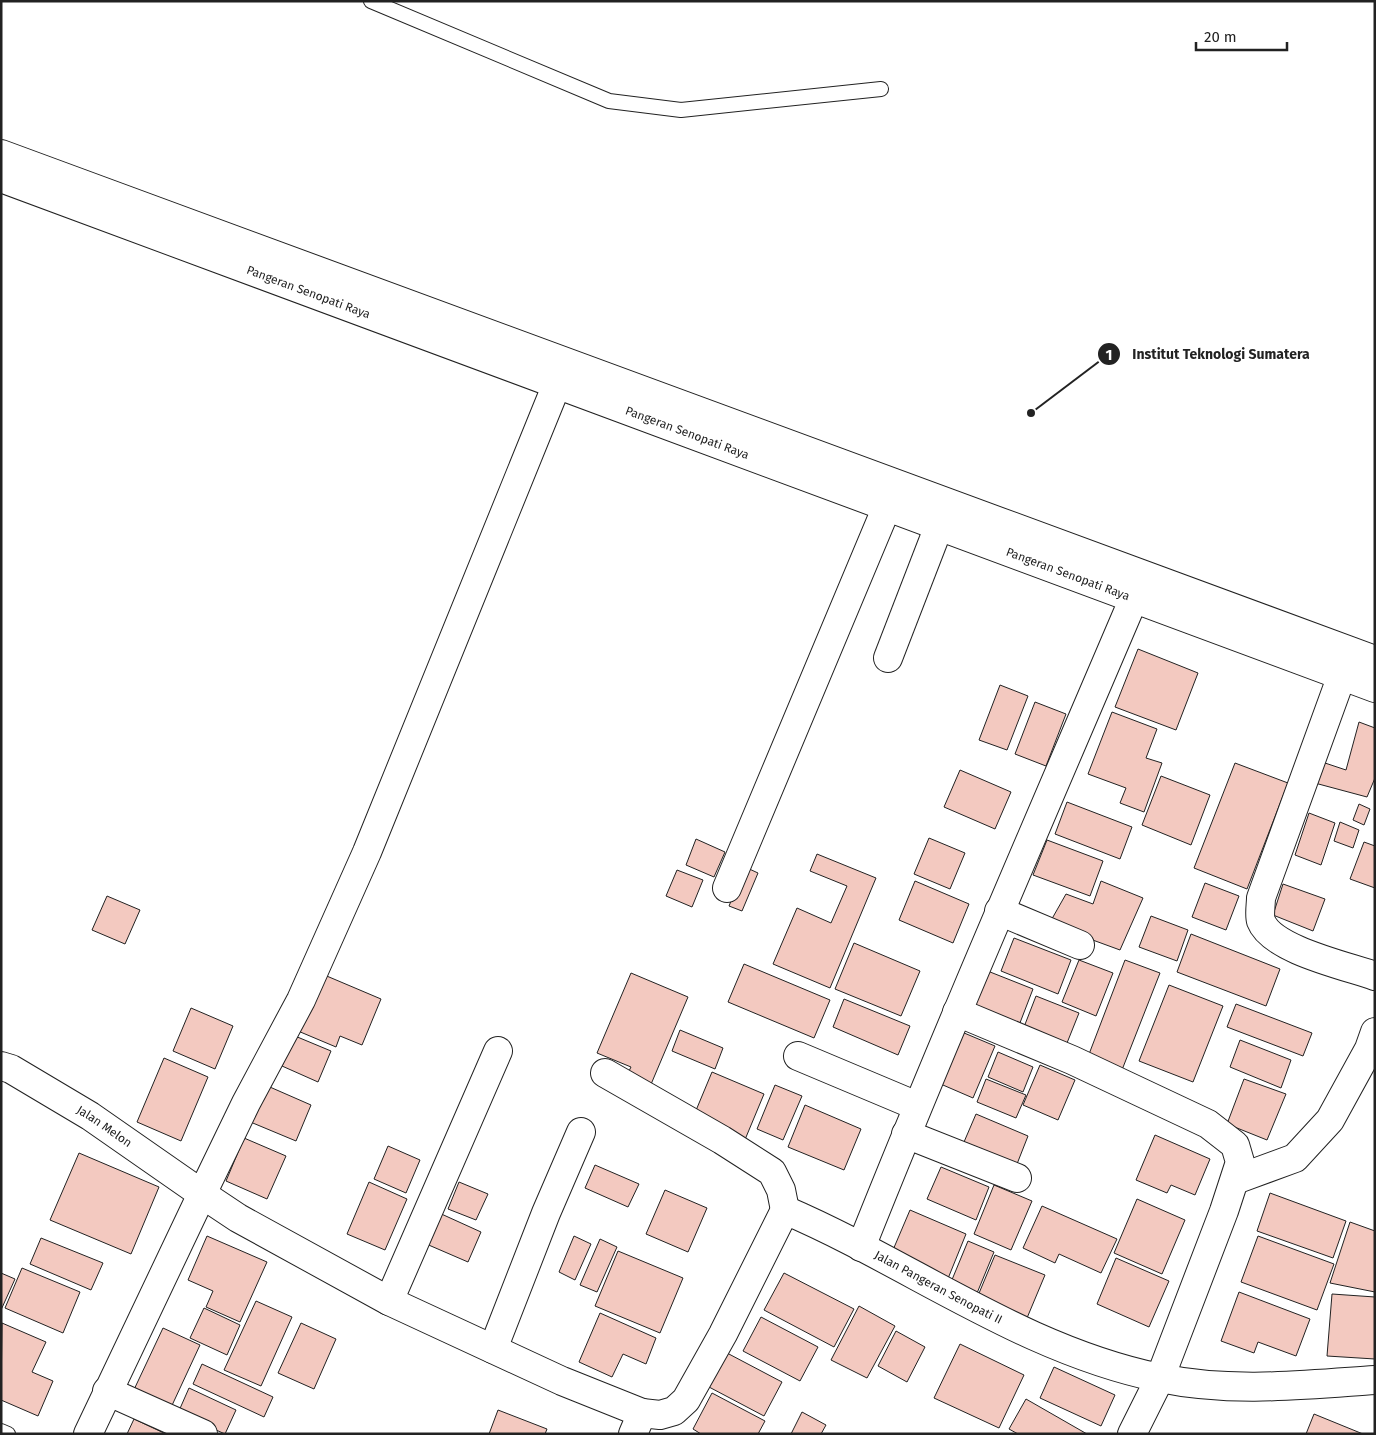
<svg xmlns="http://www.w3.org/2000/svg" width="1376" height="1435" font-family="'Fira Sans',sans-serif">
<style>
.building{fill:#f3c9c0;stroke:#222}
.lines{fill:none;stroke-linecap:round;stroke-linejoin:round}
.lane-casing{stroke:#222;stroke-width:16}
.street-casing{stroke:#222;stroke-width:30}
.secondary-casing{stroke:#222;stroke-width:30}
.lane{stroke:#fff;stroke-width:14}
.street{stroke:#fff;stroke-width:28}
.secondary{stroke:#fff;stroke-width:28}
.labels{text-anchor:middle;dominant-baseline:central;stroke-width:4;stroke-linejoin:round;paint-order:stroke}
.street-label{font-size:12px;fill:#222;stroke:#fff}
.leader{fill:none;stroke:#222;stroke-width:2}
.callout-dot{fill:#222;stroke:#fff;stroke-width:2}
.mark-label{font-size:15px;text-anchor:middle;font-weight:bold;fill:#fff}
.callout-label{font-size:14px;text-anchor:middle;font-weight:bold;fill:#222;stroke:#fff;stroke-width:4;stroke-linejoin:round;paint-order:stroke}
</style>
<rect width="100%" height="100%" fill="#fff"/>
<g class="building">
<polygon points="1138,649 1198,673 1176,730 1115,707"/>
<polygon points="1000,685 1028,696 1007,750 979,740"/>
<polygon points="1035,702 1066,714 1046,766 1015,754"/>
<polygon points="1112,712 1157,729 1146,758 1162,763 1144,812 1120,803 1126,788 1088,774"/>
<polygon points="1359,722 1375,728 1375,778 1367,797 1311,782 1319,761 1346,770"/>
<polygon points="1235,763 1288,783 1247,889 1194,868"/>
<polygon points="960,770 1011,792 995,829 944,807"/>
<polygon points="1161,776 1210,795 1191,845 1142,825"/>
<polygon points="1067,802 1132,827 1120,859 1055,834"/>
<polygon points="1359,804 1370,809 1364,825 1353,820"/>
<polygon points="1309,813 1335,823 1321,865 1295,855"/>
<polygon points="1340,822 1359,830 1353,848 1334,841"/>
<polygon points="929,838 965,853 950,889 914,874"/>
<polygon points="696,839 725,852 714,877 686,865"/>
<polygon points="1047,840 1103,861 1090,896 1033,875"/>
<polygon points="1364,842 1375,846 1375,888 1350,879"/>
<polygon points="817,854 876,878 830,988 773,964 797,908 831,923 847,886 810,871"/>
<polygon points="745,867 758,873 742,911 729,906"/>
<polygon points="677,870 703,880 692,907 666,896"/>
<polygon points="915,881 969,904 953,943 899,920"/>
<polygon points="1101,881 1143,898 1120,950 1049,924 1066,894 1093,904"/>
<polygon points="1205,883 1239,896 1226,930 1192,917"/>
<polygon points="1283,884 1325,899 1313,931 1273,915"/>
<polygon points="107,896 140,910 125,944 92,930"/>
<polygon points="1151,916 1188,930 1177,961 1139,947"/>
<polygon points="1191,934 1280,969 1266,1006 1177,972"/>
<polygon points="1014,938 1071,960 1058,994 1001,971"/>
<polygon points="854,943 920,971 901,1016 835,989"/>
<polygon points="1079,960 1113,973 1096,1016 1062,1002"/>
<polygon points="1125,960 1160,973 1120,1075 1086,1062"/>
<polygon points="744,964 830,1000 814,1038 728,1002"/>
<polygon points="980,968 1033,989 1018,1028 965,1008"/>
<polygon points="631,973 688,997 649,1089 625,1079 631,1067 597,1053"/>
<polygon points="322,974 381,999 362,1045 340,1036 336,1047 298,1031"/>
<polygon points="1169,985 1223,1006 1193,1082 1139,1061"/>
<polygon points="1036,996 1079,1013 1067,1043 1024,1027"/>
<polygon points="844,999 910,1026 898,1055 833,1027"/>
<polygon points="1236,1004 1312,1033 1303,1056 1227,1027"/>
<polygon points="191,1008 233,1026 215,1069 173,1051"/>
<polygon points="680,1030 723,1048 715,1069 672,1051"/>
<polygon points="957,1030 995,1046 973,1098 936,1082"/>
<polygon points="295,1036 331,1051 318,1082 282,1066"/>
<polygon points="1240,1040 1291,1060 1281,1088 1230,1067"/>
<polygon points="998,1052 1033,1067 1023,1092 988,1077"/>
<polygon points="164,1058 208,1077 181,1141 137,1122"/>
<polygon points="1040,1065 1075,1080 1058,1120 1023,1105"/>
<polygon points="712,1072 764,1094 744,1142 692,1120"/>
<polygon points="986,1079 1026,1095 1016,1118 977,1102"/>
<polygon points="1244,1079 1286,1094 1267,1140 1227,1124"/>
<polygon points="263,1084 311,1105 296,1141 248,1121"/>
<polygon points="775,1085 802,1096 783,1140 757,1129"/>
<polygon points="805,1105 861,1129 844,1170 788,1147"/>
<polygon points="976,1114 1028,1136 1017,1164 964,1142"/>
<polygon points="1155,1135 1210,1159 1195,1195 1171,1185 1167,1193 1136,1180"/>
<polygon points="244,1138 286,1156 267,1199 226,1181"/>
<polygon points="388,1146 420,1160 406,1193 374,1179"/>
<polygon points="79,1153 159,1187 131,1254 50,1220"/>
<polygon points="595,1165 639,1184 628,1207 585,1188"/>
<polygon points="941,1167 989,1187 976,1220 927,1199"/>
<polygon points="369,1182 407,1199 385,1250 347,1234"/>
<polygon points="459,1182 488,1194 476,1220 448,1209"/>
<polygon points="994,1185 1032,1201 1011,1250 974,1234"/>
<polygon points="665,1190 707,1208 688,1252 646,1234"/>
<polygon points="1270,1193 1346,1221 1333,1258 1257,1231"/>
<polygon points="1137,1199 1185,1220 1162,1274 1114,1253"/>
<polygon points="1042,1206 1117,1239 1101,1273 1059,1254 1055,1263 1023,1248"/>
<polygon points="910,1210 966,1234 947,1281 890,1257"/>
<polygon points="437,1212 481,1232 468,1262 424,1243"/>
<polygon points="1350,1222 1375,1231 1375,1292 1330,1283"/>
<polygon points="207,1236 267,1262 240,1322 206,1307 213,1291 188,1280"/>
<polygon points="574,1236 591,1244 575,1280 559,1272"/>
<polygon points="1258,1236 1334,1264 1317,1310 1241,1282"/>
<polygon points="41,1238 103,1263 91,1290 30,1264"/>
<polygon points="600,1239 617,1247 597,1292 580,1285"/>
<polygon points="968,1241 994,1252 975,1298 949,1287"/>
<polygon points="618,1251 683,1278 660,1333 595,1306"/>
<polygon points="995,1255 1045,1275 1027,1318 977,1298"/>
<polygon points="1116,1258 1169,1281 1149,1327 1097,1304"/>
<polygon points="22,1268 80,1292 63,1333 5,1308"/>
<polygon points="1,1273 15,1279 1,1310"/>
<polygon points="784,1273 854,1309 834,1347 764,1310"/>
<polygon points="1239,1292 1310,1319 1296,1356 1258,1342 1254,1353 1221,1341"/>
<polygon points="1332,1294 1375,1297 1375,1359 1327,1356"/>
<polygon points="256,1301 292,1317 261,1386 224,1370"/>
<polygon points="859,1306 895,1326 867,1378 831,1360"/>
<polygon points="204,1308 240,1325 227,1355 190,1338"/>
<polygon points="600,1313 656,1338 646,1364 623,1354 612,1377 579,1362"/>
<polygon points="761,1317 818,1347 800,1381 743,1351"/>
<polygon points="2,1323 46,1342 32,1372 53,1381 38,1416 1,1400"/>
<polygon points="301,1323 336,1339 314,1389 278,1373"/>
<polygon points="163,1328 200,1345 168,1414 131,1396"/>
<polygon points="896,1331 925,1347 907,1382 878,1366"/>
<polygon points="960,1344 1024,1375 999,1428 934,1398"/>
<polygon points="727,1353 782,1382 764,1416 709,1387"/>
<polygon points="202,1364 273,1397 264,1417 193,1384"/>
<polygon points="1054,1367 1115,1395 1101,1426 1040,1398"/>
<polygon points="189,1388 236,1410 225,1434 178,1413"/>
<polygon points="712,1393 765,1421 758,1434 701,1434 693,1429"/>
<polygon points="1026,1399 1087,1434 1018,1434 1009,1429"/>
<polygon points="498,1410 547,1429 545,1434 489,1434"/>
<polygon points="802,1412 826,1425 821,1434 791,1434"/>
<polygon points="1314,1414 1363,1434 1306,1434"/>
<polygon points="134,1419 166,1434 127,1434"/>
</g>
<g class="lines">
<g class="lane-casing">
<g id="lane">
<polyline points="371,1 609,101 681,110 881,89"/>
<polyline points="1,1431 8,1434"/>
</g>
</g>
<g class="street-casing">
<g id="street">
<polyline points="888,658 939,526"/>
<path d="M1342,675l-81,223c0,6 -2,17 0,23 11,29 86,45 114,55"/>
<polyline points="727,888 896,485"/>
<polyline points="999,911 1080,945"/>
<polyline points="957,1012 1072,1060 1208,1124 1235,1145 1240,1162 1224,1211 1160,1378 1132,1434"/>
<polyline points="798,1056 917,1106"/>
<path id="s1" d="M1,1066l10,3 79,47 112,78 44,-91 55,-103 66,-148 190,-468"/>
<polyline points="605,1073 722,1140 772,1172 781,1190 785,1210"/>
<polyline points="906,1134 1017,1178"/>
<polyline points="1235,1180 1295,1158 1330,1120 1369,1049 1375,1032"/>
<path d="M861,1247c87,-218 181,-433 273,-649"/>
<polyline points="389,1301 498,1051"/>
<polyline points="493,1349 546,1213 581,1132"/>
<polyline points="107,1391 203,1434"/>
<polyline points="88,1434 202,1194 238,1218 389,1301 562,1381 642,1413"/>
<path id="s2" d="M633,1434l9,-21 18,2 14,-4 12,-11 37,-66 62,-124c126,54 238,140 375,168 71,15 143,7 215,2"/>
</g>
</g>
<g class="secondary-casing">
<g id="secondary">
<polyline points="1,154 1375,660"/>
<path id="s3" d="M1,178l1374,510"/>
</g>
</g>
<use href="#lane" class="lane"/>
<use href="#street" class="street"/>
<use href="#secondary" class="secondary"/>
</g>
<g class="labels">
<g class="street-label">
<text stroke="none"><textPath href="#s3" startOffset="328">Pangeran Senopati Raya</textPath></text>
<text stroke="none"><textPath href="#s3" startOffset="732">Pangeran Senopati Raya</textPath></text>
<text stroke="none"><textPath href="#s3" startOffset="1138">Pangeran Senopati Raya</textPath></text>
<text stroke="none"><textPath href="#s1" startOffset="120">Jalan Melon</textPath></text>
<text stroke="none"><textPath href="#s2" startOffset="458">Jalan Pangeran Senopati II</textPath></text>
</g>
</g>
<path class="leader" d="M1031 413L1109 354"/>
<g class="callout-dot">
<circle cx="1031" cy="413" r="5"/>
<circle cx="1109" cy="354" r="12"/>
</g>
<g class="mark-label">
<text x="1109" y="360">1</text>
</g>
<g class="callout-label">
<text x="1221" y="359">Institut Teknologi Sumatera</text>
</g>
<rect width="1376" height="1435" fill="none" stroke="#222222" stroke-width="5"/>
<path d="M1196 42v8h91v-8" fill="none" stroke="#222222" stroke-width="2.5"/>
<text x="1204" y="42" font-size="15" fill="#222222" stroke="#ffffff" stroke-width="4" paint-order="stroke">20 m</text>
</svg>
